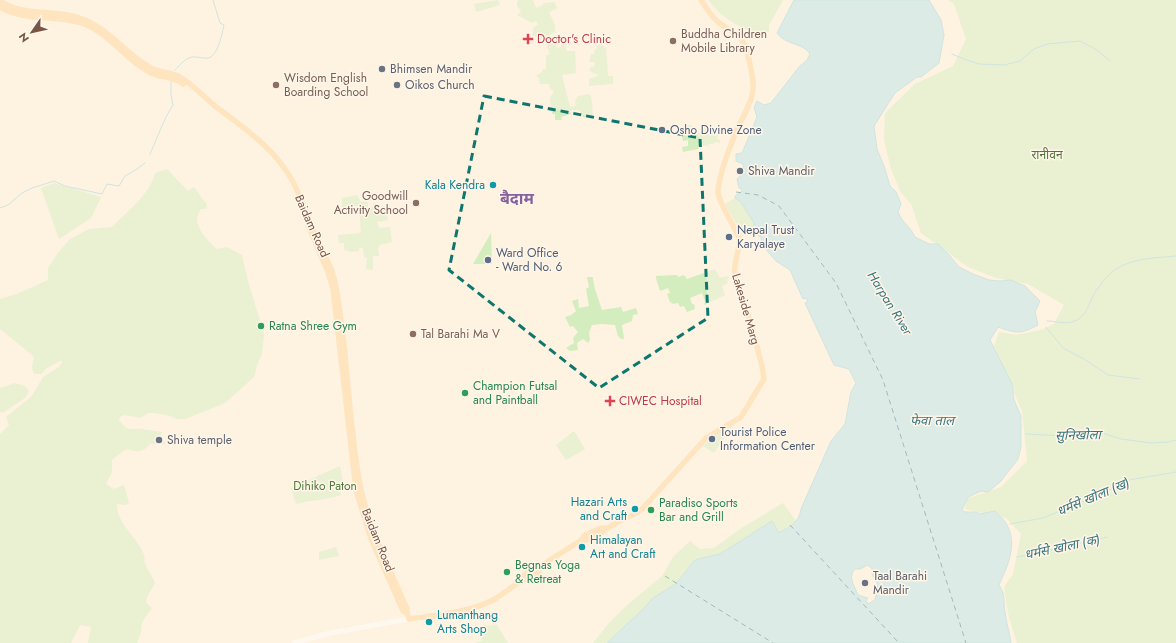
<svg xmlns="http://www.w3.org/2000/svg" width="1176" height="643" font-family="Jost,'Noto Sans Devanagari',sans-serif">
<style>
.green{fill:#d3edbf}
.water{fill:#b4e3e9;stroke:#9ad3dc;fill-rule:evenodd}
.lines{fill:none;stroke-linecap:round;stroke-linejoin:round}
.stream{stroke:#9ad3dc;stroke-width:1}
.ferry{stroke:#38757e;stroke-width:1;stroke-dasharray:5 4;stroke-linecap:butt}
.secondary{stroke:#fff;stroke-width:5}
.primary{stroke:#ffd597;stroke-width:5.5}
.marked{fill:none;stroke:#0f766e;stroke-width:3;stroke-dasharray:8 5;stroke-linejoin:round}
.health-dot{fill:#e0444e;stroke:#fff6e9;stroke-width:1.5}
.education-dot{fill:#8d6e63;stroke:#fff6e9;stroke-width:1.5}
.worship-dot{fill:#6b7280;stroke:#fff6e9;stroke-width:1.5}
.service-dot{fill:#5c6f8a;stroke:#fff6e9;stroke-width:1.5}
.culture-dot{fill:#0f9aa8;stroke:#fff6e9;stroke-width:1.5}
.leisure-dot{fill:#2e9e5b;stroke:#fff6e9;stroke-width:1.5}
.labels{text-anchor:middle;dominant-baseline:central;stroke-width:3;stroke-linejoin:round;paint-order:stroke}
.education-label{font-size:12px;fill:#785e54;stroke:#fff6e9;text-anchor:start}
.health-label{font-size:12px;fill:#be3a42;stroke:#fff6e9;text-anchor:start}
.worship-label{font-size:12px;fill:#5b616d;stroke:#fff6e9;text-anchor:start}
.service-label{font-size:12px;fill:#4e5e75;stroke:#fff6e9;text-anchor:start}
.park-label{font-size:12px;fill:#4e793b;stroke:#fff6e9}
.culture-label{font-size:12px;fill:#0d838f;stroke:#fff6e9;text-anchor:end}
.street-label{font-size:12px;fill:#775646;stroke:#fff6e9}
.leisure-label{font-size:12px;fill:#27864d;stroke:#fff6e9;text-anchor:start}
.water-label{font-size:13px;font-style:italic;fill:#38757e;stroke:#fff6e9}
.district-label{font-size:16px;font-weight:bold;fill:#86619c;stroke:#fff6e9}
</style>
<rect width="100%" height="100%" fill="#fef2e1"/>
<g class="green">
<polygon points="498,0 500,5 476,12 474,4"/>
<path d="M518,0h15l3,8 7,-3v-2l12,-1 1,5 2,1 -9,4 6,13v7c-8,4 -15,9 -23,3l2,-8 4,-2 -2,-4 -4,2 -15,-8 4,-3 -4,-7z"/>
<path d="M709,0h74l-14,25v7c-19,5 -51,-16 -60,-32z"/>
<polygon points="948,0 1176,0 1176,643 1017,643 1009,618 1004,587 1013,574 1021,534 1006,518 965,509 966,499 1001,487 1027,461 1022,411 994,346 999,332 1016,335 1041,330 1054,324 1064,305 1028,284 996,278 968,267 921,233 911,204 900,191 891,169 884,140 885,113 915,84 953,66 966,39 954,4"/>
<polygon points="551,40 553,45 556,44 558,48 561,47 561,40 563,45 566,43 566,51 575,51 576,73 562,75 570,107 576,106 575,101 578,96 590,94 592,102 593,116 583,117 579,110 571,110 571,114 561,117 562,120 555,120 555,114 552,114 550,98 554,91 550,89 549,84 540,84 538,77 536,76 542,72 543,69 546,69 546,56 550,54 546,43"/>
<polygon points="597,43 606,48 608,76 613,76 613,84 589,86 589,79 598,76 597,74 595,74 589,70 591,67 594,67 595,62 589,62 591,54 594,54 595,49 597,49"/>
<polygon points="707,123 708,128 715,128 715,134 718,135 717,139 720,140 720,143 715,142 714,144 709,144 708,146 699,145 698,149 683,152 682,147 688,146 688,140 683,141 682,136 686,135 685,125 691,125 692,134 700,133 701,124"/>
<path d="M167,169l21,22 6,-4 10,14 3,3 -1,5h-5c-11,15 5,29 15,40l11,-2 15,8 6,26 16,53 -2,20 -4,8 -4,15 -29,26 -40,16h-8l-10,-4 -12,-2h-7l-7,5 -17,-3 -4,2 -1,3 6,7 4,2h11l23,3 -2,2 4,10h-15c-7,8 -12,9 -22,5l-5,2 -11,9v12l-6,12 8,5 10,-4 5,18 -4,2 -8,-1c-1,20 21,33 27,51 1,3 0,6 1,9 3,7 7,12 10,19l-8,14 -1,6 6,5 -10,14 -1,10 -4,11h-49l3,-16 -11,-2 -9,18h-71v-209l9,-9 -3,-8 26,-21 11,-19 16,-10 3,-4v-2h-2l-13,7 -6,6h-7l-2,-7 2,-9 -2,-3 -32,-26v-30l17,-5 31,-14v-12l10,-15 12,-14 19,-10 23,-2c15,-16 38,-32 43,-54z"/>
<polygon points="54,183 101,197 91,218 59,239 41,188"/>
<polygon points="367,193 368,207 384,206 388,220 377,222 379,228 390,227 392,242 380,245 378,249 379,256 373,256 373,270 366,269 367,258 364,257 363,248 359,248 359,251 351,252 344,250 344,243 339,243 338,235 361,233 359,206 342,207 342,198 357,195 361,202 365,201 364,194"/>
<polygon points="735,198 741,202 754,223 753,233 743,236 725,204"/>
<polygon points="491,233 492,264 473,264"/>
<polygon points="715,269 720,278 728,276 729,277 727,280 728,283 722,286 725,295 704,305 705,301 702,293 690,298 692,304 694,304 695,309 687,312 684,306 680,307 678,303 673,304 670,302 667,294 670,293 668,288 660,291 656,278 656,276 677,275 678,277 684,275 687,279"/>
<path d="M587,277h6c0,9 6,23 9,33l19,-3 2,5 13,-4 2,6 -5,1 -1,6 -10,4 2,14h-3l-3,-3 -3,-11 -13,-1 -10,1 -3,8 1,7 -2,3 -5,-4 -6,4 1,7 -8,1 -4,-3 8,-5 -1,-5 5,-6 -5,-6 -3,1 -5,-10 6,-2 5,-4 -4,-10 6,-2 1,9 10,-2 -3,-17 3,-2z"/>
<polygon points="15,383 25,386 29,391 25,398 4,412 0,412 0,388"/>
<polygon points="734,424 714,453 703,446 714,436"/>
<polygon points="574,431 585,449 566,460 556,445"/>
<path d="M340,466l3,17 -4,2 2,10c-15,5 -30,5 -45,9l-5,-16z"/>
<polygon points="783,503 796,521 779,533 772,522 720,554 698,559 688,567 685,573 674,585 653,598 643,609 607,643 593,643 609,623 625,607 662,576 673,557 690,541 700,549 714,548 740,529"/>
<polygon points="336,547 339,556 319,560 319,552"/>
<polygon points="483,624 488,626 497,625 508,643 474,643 482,641 480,634 485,631"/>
</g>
<path class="water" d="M794,0h135l12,20 3,15 -5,28 -18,14h-4l-22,16 -21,33 3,23 7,17 6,20 6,6 5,12 -3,8c5,12 12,14 17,25l14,7h9l12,12 9,11 14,7 16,6 11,1 11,-1 14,6 15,15 -5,11 3,13c-18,9 -20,9 -40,2l-8,13 22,44 2,16 7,16v31l-3,12 -17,22 -13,11 -7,-1 -13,6 -6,13 3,2h12l3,2 15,-3c4,5 10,9 12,14 11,20 0,42 -8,60 7,10 4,16 6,27 1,11 5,21 6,31h-404l36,-34 10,-11 21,-13 6,-6 13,-17 5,-3 22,-5 52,-33 7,12c11,-7 20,-10 22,-24l30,-68 14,-17 6,-32 5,-9 -7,-14 -15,-4 -29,-62 3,-1 -2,-4 -3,1 -13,-29 -14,-9 -14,-16 -1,-8 -8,-4 1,-10 -13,-21 -6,-4v-2l7,-5v-2l-3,-1 -2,-9 7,-7 -1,-8 -7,-3v-7l6,-1 15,-36 -3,-9 3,-7 7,4 7,-2 28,-36 8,-7 3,-6c-6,-11 -25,-9 -33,-21zM868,565l6,6 -2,3 6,11 -3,15 -7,4 -2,-4 2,-2 -10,-3c-3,-9 -11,-17 -3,-26h5z"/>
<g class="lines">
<g class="stream">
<polyline points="952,54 964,59 979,64 1004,65 1020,61 1034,49 1047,44 1080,41 1097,50 1110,61"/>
<path d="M175,70c4,-4 9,-10 14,-12 6,-3 13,1 19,0 10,-2 14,-24 16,-33l-4,-2 -7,-23"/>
<path d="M150,154c8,-17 13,-34 23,-49l-2,-10v-13"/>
<polyline points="0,208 8,205 22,193 32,188 54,181 65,186 102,194 107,184 119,186 125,176 137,169 145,163"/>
<path d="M1047,321c8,0 18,3 25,1 14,-4 16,-16 22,-28 6,-9 13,-19 22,-25 17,-11 40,-11 60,-13"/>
<polyline points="1046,327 1063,348 1084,359 1108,375 1140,379"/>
<polyline points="1026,434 1064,436 1081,433 1102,433 1121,439 1151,443 1168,442 1176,440"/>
<polyline points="1010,524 1043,518 1101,494 1129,480 1176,472"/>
<path d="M1017,557c30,-5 60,-14 91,-20"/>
</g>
<g class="ferry">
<polyline points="736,192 758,195 779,206 836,283 883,380 966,643"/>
<polyline points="790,525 899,643"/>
<polyline points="665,576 773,643"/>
</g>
<polyline class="secondary" points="294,643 330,633 409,619"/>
<g class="primary">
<path d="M0,1c26,17 58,7 85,19 26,11 42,35 66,48 9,5 20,4 29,9 13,8 24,20 35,29 29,22 61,43 78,76 9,17 15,35 22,53 6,12 12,24 17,36 6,18 7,37 10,57 6,48 8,97 16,145 7,49 30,91 49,136v4l2,6c28,-4 58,-6 84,-19 9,-5 17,-12 25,-17 12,-7 18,-4 24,-18"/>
<path d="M0,7c25,15 54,7 81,16 28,9 44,37 70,50 10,5 22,3 32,11"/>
<polyline points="308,225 328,272 333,289 356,490 371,539 403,611 407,613"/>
<path d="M580,541c16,-2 16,-6 28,-13 11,-8 24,-11 35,-20l63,-70 35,-21 23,-38 -2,-13 -9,-35 -18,-57c-2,-11 6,-27 4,-36 -4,-11 -22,-38 -21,-47 2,-21 12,-44 20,-64 6,-11 13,-24 15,-37 1,-11 -4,-31 -7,-42 -4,-13 -18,-18 -28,-26 -7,-6 -12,-14 -17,-22"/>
<polyline points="519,582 525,574 530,570 542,565 580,541 585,535 601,528 607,528"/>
</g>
</g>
<path d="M0 0H1176V643H0ZM484,96l216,42 8,180 -109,70 -150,-118z" fill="#fef2e1" fill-opacity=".55" fill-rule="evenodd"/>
<path class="marked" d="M484,96l216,42 8,180 -109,70 -150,-118z"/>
<g class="health-dot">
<path d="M526 33h4v4h4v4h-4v4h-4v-4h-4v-4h4z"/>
<path d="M608 395h4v4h4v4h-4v4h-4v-4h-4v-4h4z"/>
</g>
<g class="education-dot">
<circle cx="673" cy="41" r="4"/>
<circle cx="276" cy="85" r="4"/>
<circle cx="416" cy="203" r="4"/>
<circle cx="413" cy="334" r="4"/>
</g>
<g class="worship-dot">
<circle cx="382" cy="69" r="4"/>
<circle cx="397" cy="85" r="4"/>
<circle cx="740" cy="171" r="4"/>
<circle cx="159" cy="440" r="4"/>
<circle cx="865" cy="583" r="4"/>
</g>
<g class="service-dot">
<circle cx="662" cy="130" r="4"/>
<circle cx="729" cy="237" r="4"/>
<circle cx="488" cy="260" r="4"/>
<circle cx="712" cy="439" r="4"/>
</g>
<g class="culture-dot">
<circle cx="493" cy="185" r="4"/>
<circle cx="635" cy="509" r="4"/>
<circle cx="582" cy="547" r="4"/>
<circle cx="429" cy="622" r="4"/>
</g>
<g class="leisure-dot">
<circle cx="261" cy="326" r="4"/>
<circle cx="465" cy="393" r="4"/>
<circle cx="651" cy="510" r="4"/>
<circle cx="507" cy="572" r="4"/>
</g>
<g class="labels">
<g class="education-label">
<text x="681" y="34">Buddha Children<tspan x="681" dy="14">Mobile Library</tspan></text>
<text x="284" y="78">Wisdom English<tspan x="284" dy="14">Boarding School</tspan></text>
<text x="408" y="196" text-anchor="end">Goodwill<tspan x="408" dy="14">Activity School</tspan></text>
<text x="421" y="334">Tal Barahi Ma V</text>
</g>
<g class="health-label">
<text x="537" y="39">Doctor's Clinic</text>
<text x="619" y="401">CIWEC Hospital</text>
</g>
<g class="worship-label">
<text x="390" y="69">Bhimsen Mandir</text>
<text x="405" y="85">Oikos Church</text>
<text x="748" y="171">Shiva Mandir</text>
<text x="167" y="440">Shiva temple</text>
<text x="873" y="576">Taal Barahi<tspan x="873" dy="14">Mandir</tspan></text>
</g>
<g class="service-label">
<text x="670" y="130">Osho Divine Zone</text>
<text x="737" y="230">Nepal Trust<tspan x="737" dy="14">Karyalaye</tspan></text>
<text x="496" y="253">Ward Office<tspan x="496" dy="14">- Ward No. 6</tspan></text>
<text x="720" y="432">Tourist Police<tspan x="720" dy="14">Information Center</tspan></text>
</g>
<g class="park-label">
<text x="1047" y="155">रानीवन</text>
<text x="325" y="486">Dihiko Paton</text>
</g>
<g class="culture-label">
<text x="485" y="185">Kala Kendra</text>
<text x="627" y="502">Hazari Arts<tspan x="627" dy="14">and Craft</tspan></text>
<text x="590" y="540" text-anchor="start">Himalayan<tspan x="590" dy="14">Art and Craft</tspan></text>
<text x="437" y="615" text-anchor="start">Lumanthang<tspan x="437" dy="14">Arts Shop</tspan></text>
</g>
<g class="street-label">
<text transform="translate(312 226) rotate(66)">Baidam Road</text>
<text transform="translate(746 309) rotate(74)">Lakeside Marg</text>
<text transform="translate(378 540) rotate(68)">Baidam Road</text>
</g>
<g class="leisure-label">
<text x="269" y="326">Ratna Shree Gym</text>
<text x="473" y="386">Champion Futsal<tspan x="473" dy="14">and Paintball</tspan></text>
<text x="659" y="503">Paradiso Sports<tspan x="659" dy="14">Bar and Grill</tspan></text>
<text x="515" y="565">Begnas Yoga<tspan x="515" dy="14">&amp; Retreat</tspan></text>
</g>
<g class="water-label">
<text transform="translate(890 303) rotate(58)">Harpan River</text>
<text x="932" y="420">फेवा ताल</text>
<text transform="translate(1078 435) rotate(-1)">सुनिखोला</text>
<text transform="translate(1093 497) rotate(-23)">धर्मसे खोला (ख)</text>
<text transform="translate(1062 547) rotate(-12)">धर्मसे खोला (क)</text>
</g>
<g class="district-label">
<text x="517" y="198">बैदाम</text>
</g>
</g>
<g transform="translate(32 32) rotate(236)" stroke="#fff6e9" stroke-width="3" paint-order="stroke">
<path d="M0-3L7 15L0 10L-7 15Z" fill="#775646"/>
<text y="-6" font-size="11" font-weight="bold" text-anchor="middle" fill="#775646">N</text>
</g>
</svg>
